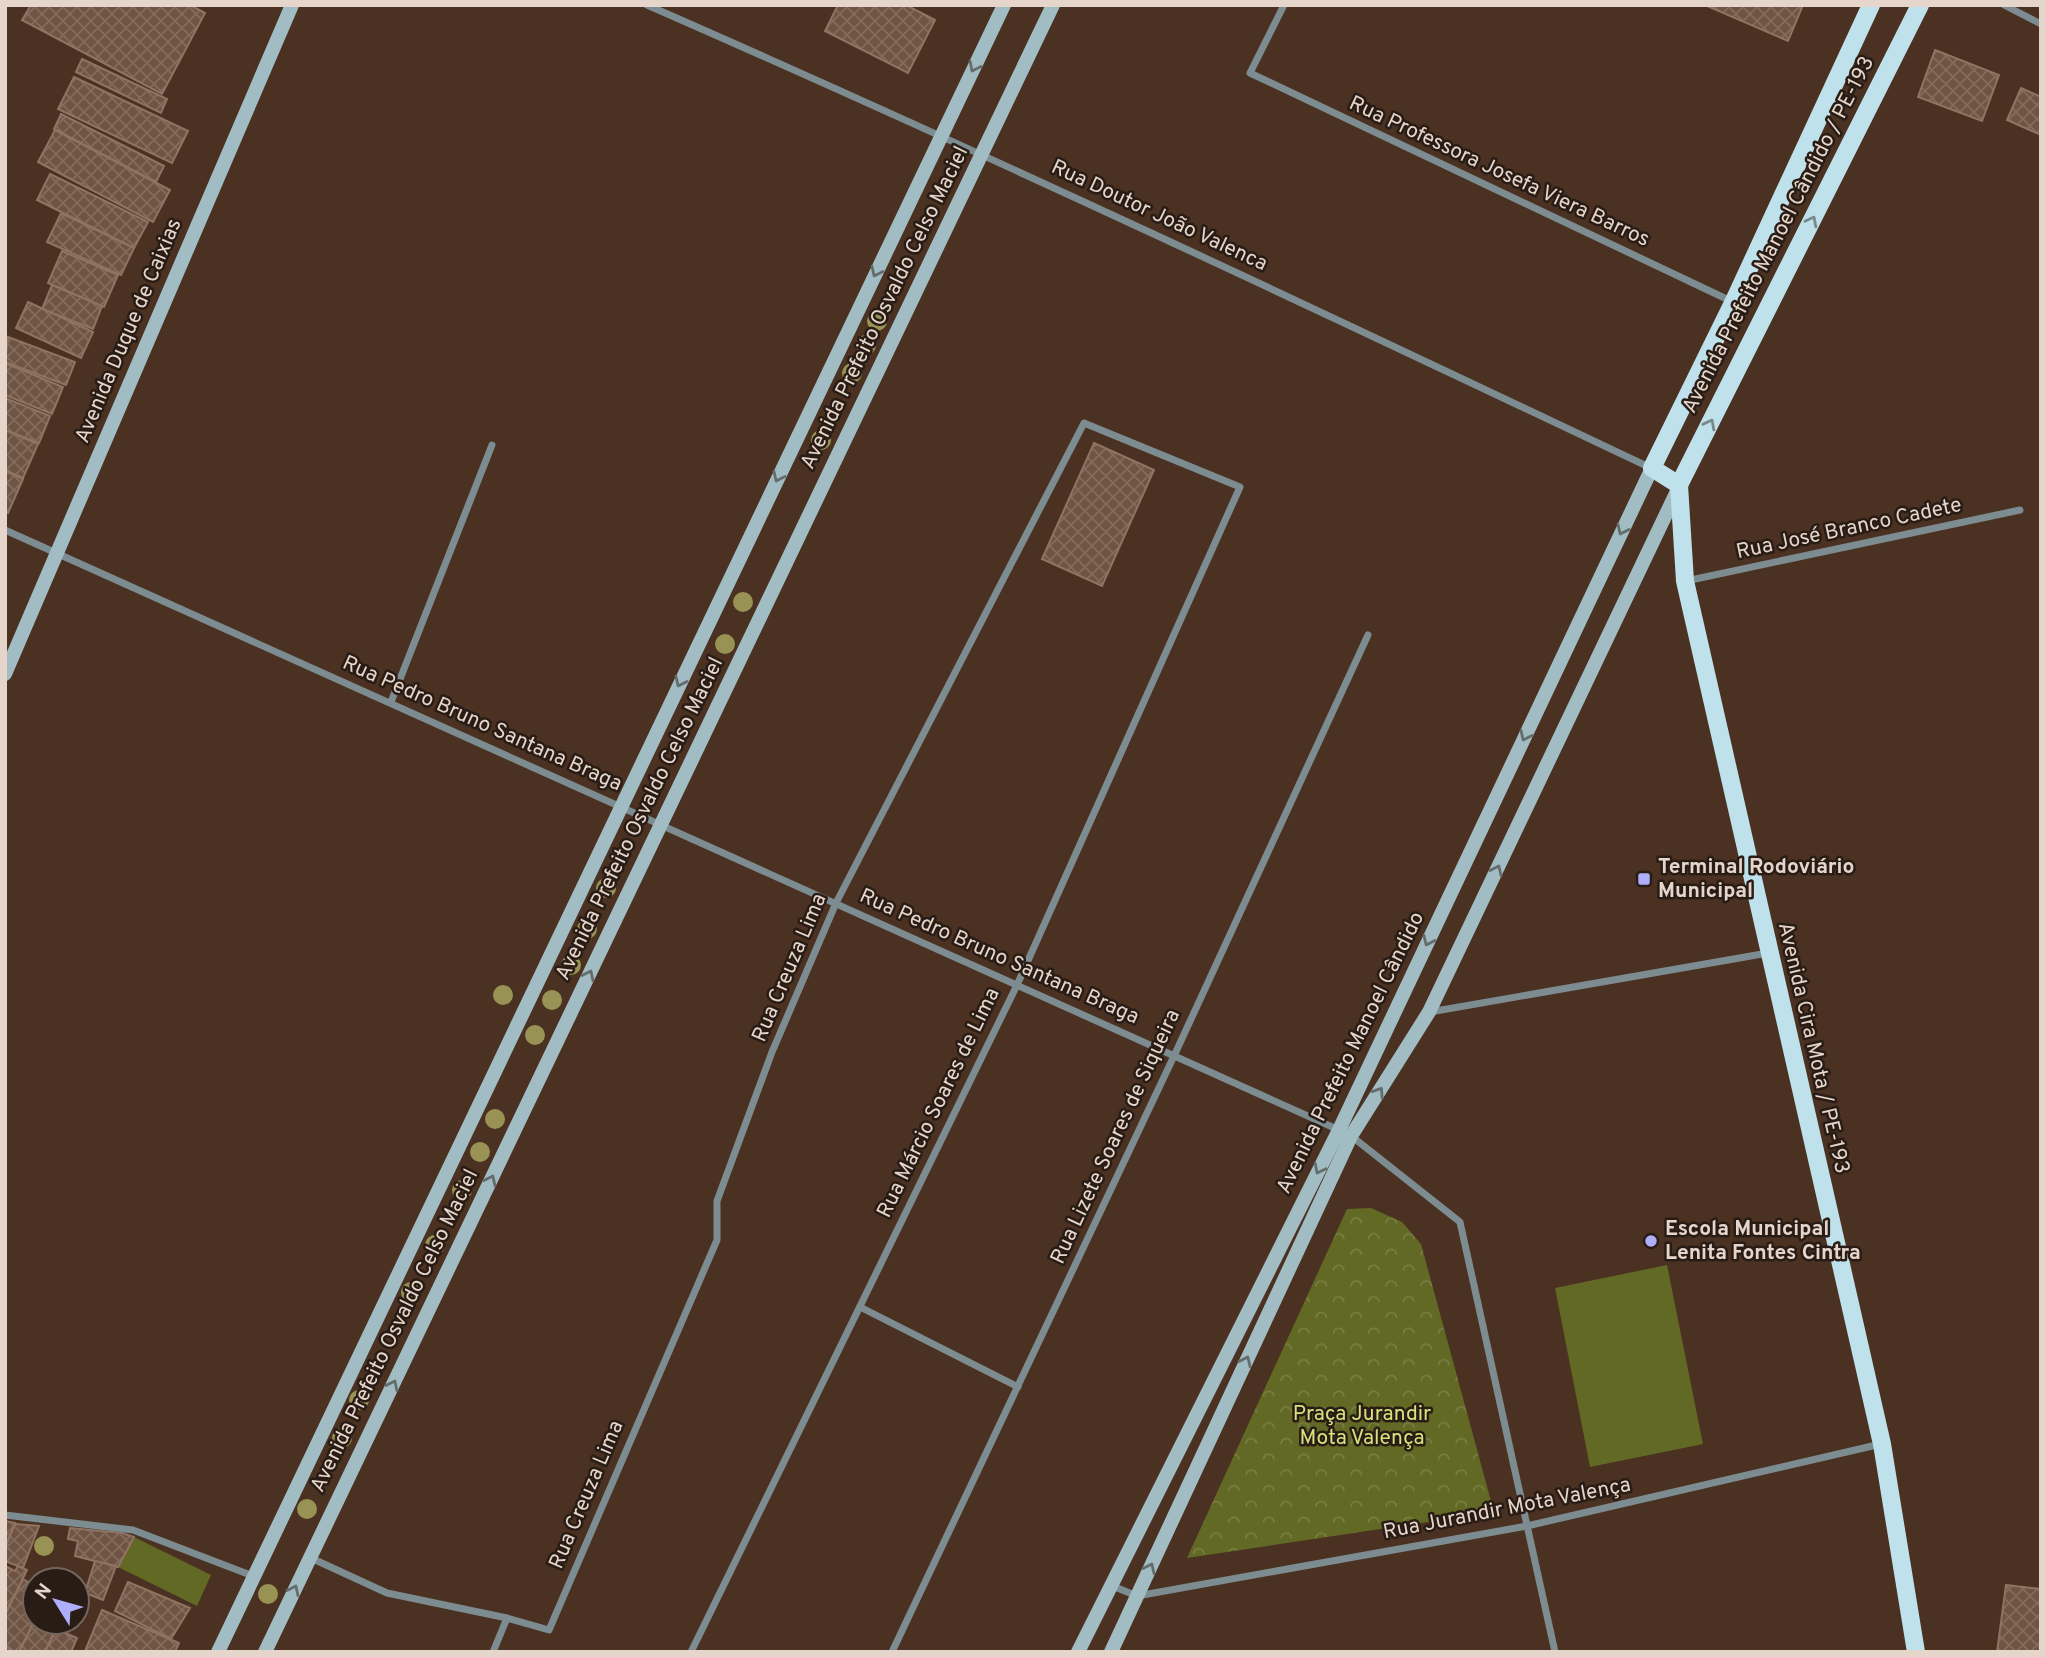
<svg xmlns="http://www.w3.org/2000/svg" width="2046" height="1657" font-family="Overpass,sans-serif">
<style>
.green{fill:#626924}
.park{fill:url(#park-crowns)}
.building{fill:url(#building-cross-hatch);stroke:#907362;stroke-width:2}
.lines{fill:none;stroke-linecap:round;stroke-linejoin:round}
.street{stroke:#7c8c91;stroke-width:7}
.secondary{stroke:#a2bcc4;stroke-width:14}
.primary{stroke:#bfe1eb;stroke-width:18}
.tree{fill:#989354}
.oneway{stroke:#656c6c}
.oneway2{stroke:#7b888b}
.poi-dot{fill:#aeaefb;stroke:#281c15;stroke-width:2.5}
.labels{text-anchor:middle;dominant-baseline:central;stroke-width:5;stroke-linejoin:round;paint-order:stroke}
.street-label{font-size:21px;fill:#e5d5cb;stroke:#281c15}
.poi-label{font-size:21px;font-weight:bold;fill:#e5d5cb;stroke:#281c15;text-anchor:start}
.park-label{font-size:21px;fill:#d8e37e;stroke:#281c15}
</style>
<defs>
<pattern id="park-crowns" width="20" height="18" patternUnits="userSpaceOnUse" patternTransform="scale(1.75)"><rect width="20" height="18" fill="#626924"/><path d="M2 6a3 3 0 1 1 6 0M12 15a3 3 0 1 1 6 0" fill="none" stroke="#787e42"/></pattern>
<pattern id="building-cross-hatch" width="8" height="8" patternUnits="userSpaceOnUse" patternTransform="scale(1.75)"><rect width="8" height="8" fill="#6f5443"/><path d="M0 0l8 8M0 8l8-8" fill="none" stroke="#836c5d"/></pattern>
</defs>
<rect width="100%" height="100%" fill="#4a3121"/>
<g class="green">
<polygon points="1667,1265 1703,1444 1590,1467 1555,1288"/>
<polygon points="134,1537 211,1575 197,1606 118,1567"/>
</g>
<polygon class="park" points="1371,1208 1402,1222 1421,1244 1494,1512 1187,1558 1347,1209"/>
<g class="building">
<polygon points="31,5 190,5 205,13 162,94 22,20"/>
<polygon points="838,5 906,5 935,20 908,73 825,31"/>
<polygon points="1705,5 1803,5 1788,41"/>
<polygon points="1935,50 1999,75 1982,121 1918,97"/>
<polygon points="82,59 167,99 161,113 76,72"/>
<polygon points="74,77 188,131 172,163 58,109"/>
<polygon points="2021,88 2041,97 2041,135 2007,120"/>
<polygon points="61,114 164,166 156,182 54,129"/>
<polygon points="55,130 170,190 153,222 38,162"/>
<polygon points="50,174 148,222 134,248 37,200"/>
<polygon points="61,213 134,248 121,275 47,242"/>
<polygon points="62,251 118,275 104,307 48,283"/>
<polygon points="52,285 102,306 93,329 42,309"/>
<polygon points="28,302 93,332 81,358 16,328"/>
<polygon points="8,337 75,362 66,385 5,362"/>
<polygon points="5,363 63,387 52,414 5,395"/>
<polygon points="5,398 50,416 39,443 5,430"/>
<polygon points="5,430 38,444 23,478 5,470"/>
<polygon points="1094,443 1154,470 1102,586 1042,559"/>
<polygon points="5,471 23,479 8,513 5,512"/>
<polygon points="5,1521 15,1523 5,1548"/>
<polygon points="15,1524 39,1526 23,1568 5,1561 5,1548"/>
<polygon points="70,1528 122,1533 134,1537 118,1567 75,1556 78,1541 68,1539"/>
<polygon points="95,1561 116,1566 103,1600 85,1593"/>
<polygon points="5,1566 15,1571 18,1566 27,1570 5,1615"/>
<polygon points="23,1579 35,1586 35,1620 19,1652 15,1652 5,1647 5,1615"/>
<polygon points="128,1582 190,1608 171,1639 115,1611"/>
<polygon points="2006,1585 2041,1589 2041,1652 1997,1652"/>
<polygon points="102,1610 179,1643 175,1652 85,1651"/>
<polygon points="35,1620 58,1624 45,1652 19,1652"/>
<polygon points="56,1629 77,1638 71,1652 45,1652"/>
</g>
<g class="lines">
<g class="street">
<path d="M647,5c338,148 671,305 1004,463"/>
<polyline points="1284,5 1250,73 1733,302"/>
<polyline points="2004,5 2041,24"/>
<polyline points="5,530 1339,1130"/>
<polyline points="1686,581 2020,510"/>
<polyline points="391,702 492,445"/>
<polyline points="1430,1012 1768,953"/>
<polyline points="1350,1135 1460,1222 1555,1652"/>
<polyline points="860,1307 1018,1387"/>
<polyline points="5,1515 133,1530 253,1576"/>
<polyline points="311,1558 387,1593 507,1618"/>
<polyline points="1110,1585 1137,1596 1527,1526 1881,1444"/>
<polyline points="493,1652 507,1618 549,1630 717,1240 717,1201 772,1052 836,903 1084,423 1240,487 1017,985 691,1652"/>
<polyline points="892,1652 1174,1056 1368,635"/>
</g>
<g class="secondary">
<polyline points="5,674 292,5"/>
<polyline points="218,1652 1004,5"/>
<polyline points="265,1652 1053,5"/>
<polyline points="1078,1652 1339,1130 1652,468"/>
<polyline points="1111,1652 1351,1136 1429,1012 1679,487"/>
</g>
<g class="primary">
<polyline points="1871,5 1733,303 1652,468 1679,485 1685,581 1882,1444 1916,1652"/>
<polyline points="1679,485 1920,5"/>
</g>
</g>
<g class="tree">
<circle cx="877" cy="321" r="10"/>
<circle cx="866" cy="345" r="10"/>
<circle cx="852" cy="373" r="10"/>
<circle cx="821" cy="440" r="10"/>
<circle cx="743" cy="602" r="10"/>
<circle cx="725" cy="644" r="10"/>
<circle cx="606" cy="888" r="10"/>
<circle cx="587" cy="929" r="10"/>
<circle cx="571" cy="965" r="10"/>
<circle cx="503" cy="995" r="10"/>
<circle cx="552" cy="1000" r="10"/>
<circle cx="535" cy="1035" r="10"/>
<circle cx="495" cy="1119" r="10"/>
<circle cx="480" cy="1152" r="10"/>
<circle cx="462" cy="1190" r="10"/>
<circle cx="435" cy="1245" r="10"/>
<circle cx="411" cy="1292" r="10"/>
<circle cx="359" cy="1400" r="10"/>
<circle cx="342" cy="1438" r="10"/>
<circle cx="307" cy="1509" r="10"/>
<circle cx="44" cy="1546" r="10"/>
<circle cx="268" cy="1594" r="10"/>
</g>
<defs><path id="oneway-chevron" d="M-2-3.5L2.5 0L-2 3.5" fill="none" stroke-width="1.6" stroke-linecap="round" stroke-linejoin="round" transform="scale(1.75)"/></defs>
<g class="oneway">
<use href="#oneway-chevron" transform="translate(974 67) rotate(116)"/>
<use href="#oneway-chevron" transform="translate(876 272) rotate(115)"/>
<use href="#oneway-chevron" transform="translate(778 477) rotate(115)"/>
<use href="#oneway-chevron" transform="translate(1622 530) rotate(115)"/>
<use href="#oneway-chevron" transform="translate(680 682) rotate(115)"/>
<use href="#oneway-chevron" transform="translate(1525 736) rotate(115)"/>
<use href="#oneway-chevron" transform="translate(1497 870) rotate(-65)"/>
<use href="#oneway-chevron" transform="translate(1428 941) rotate(115)"/>
<use href="#oneway-chevron" transform="translate(589 975) rotate(-64)"/>
<use href="#oneway-chevron" transform="translate(1379 1092) rotate(-57)"/>
<use href="#oneway-chevron" transform="translate(1319 1169) rotate(117)"/>
<use href="#oneway-chevron" transform="translate(491 1180) rotate(-64)"/>
<use href="#oneway-chevron" transform="translate(1246 1361) rotate(-65)"/>
<use href="#oneway-chevron" transform="translate(393 1385) rotate(-64)"/>
<use href="#oneway-chevron" transform="translate(1150 1568) rotate(-65)"/>
<use href="#oneway-chevron" transform="translate(294 1590) rotate(-64)"/>
</g>
<g class="oneway2">
<use href="#oneway-chevron" transform="translate(1812 221) rotate(-63)"/>
<use href="#oneway-chevron" transform="translate(1710 424) rotate(-63)"/>
</g>
<g class="poi-dot">
<rect x="1637" y="872" width="14" height="14" rx="3.5"/>
<circle cx="1651" cy="1241" r="7"/>
</g>
<g class="labels">
<g class="street-label">
<text transform="translate(1499 172) rotate(25)">Rua Professora Josefa Viera Barros</text>
<text transform="translate(1159 216) rotate(25)">Rua Doutor João Valenca</text>
<text transform="translate(1779 235) rotate(-63)">Avenida Prefeito Manoel Cândido / PE-193</text>
<text transform="translate(885 308) rotate(-64)">Avenida Prefeito Osvaldo Celso Maciel</text>
<text transform="translate(129 331) rotate(-67)">Avenida Duque de Caixias</text>
<text transform="translate(1849 529) rotate(-12)">Rua José Branco Cadete</text>
<text transform="translate(482 724) rotate(24)">Rua Pedro Bruno Santana Braga</text>
<text transform="translate(640 819) rotate(-64)">Avenida Prefeito Osvaldo Celso Maciel</text>
<text transform="translate(999 957) rotate(24)">Rua Pedro Bruno Santana Braga</text>
<text transform="translate(790 968) rotate(-67)">Rua Creuza Lima</text>
<text transform="translate(1813 1048) rotate(77)">Avenida Cira Mota / PE-193</text>
<text transform="translate(1351 1053) rotate(-64)">Avenida Prefeito Manoel Cândido</text>
<text transform="translate(939 1103) rotate(-64)">Rua Márcio Soares de Lima</text>
<text transform="translate(1116 1137) rotate(-65)">Rua Lizete Soares de Siqueira</text>
<text transform="translate(395 1331) rotate(-64)">Avenida Prefeito Osvaldo Celso Maciel</text>
<text transform="translate(587 1495) rotate(-67)">Rua Creuza Lima</text>
<text transform="translate(1507 1509) rotate(-11)">Rua Jurandir Mota Valença</text>
</g>
<g class="poi-label">
<text x="1658" y="867">Terminal Rodoviário<tspan x="1658" dy="24">Municipal</tspan></text>
<text x="1665" y="1229">Escola Municipal<tspan x="1665" dy="24">Lenita Fontes Cintra</tspan></text>
</g>
<g class="park-label">
<text x="1362" y="1414">Praça Jurandir<tspan x="1362" dy="24">Mota Valença</tspan></text>
</g>
</g>
<rect width="2046" height="1657" fill="none" stroke="#e5d5cb" stroke-width="14"/>
<g transform="translate(56 1601) rotate(307)"><circle r="33" fill="#281c15" stroke="#74665e" stroke-width="2"/>
<path d="M0-5L12 26L0 18L-12 26Z" fill="#aeaefb"/>
<text y="-10" font-size="19" font-weight="bold" text-anchor="middle" fill="#e5d5cb">N</text>
</g>
</svg>
